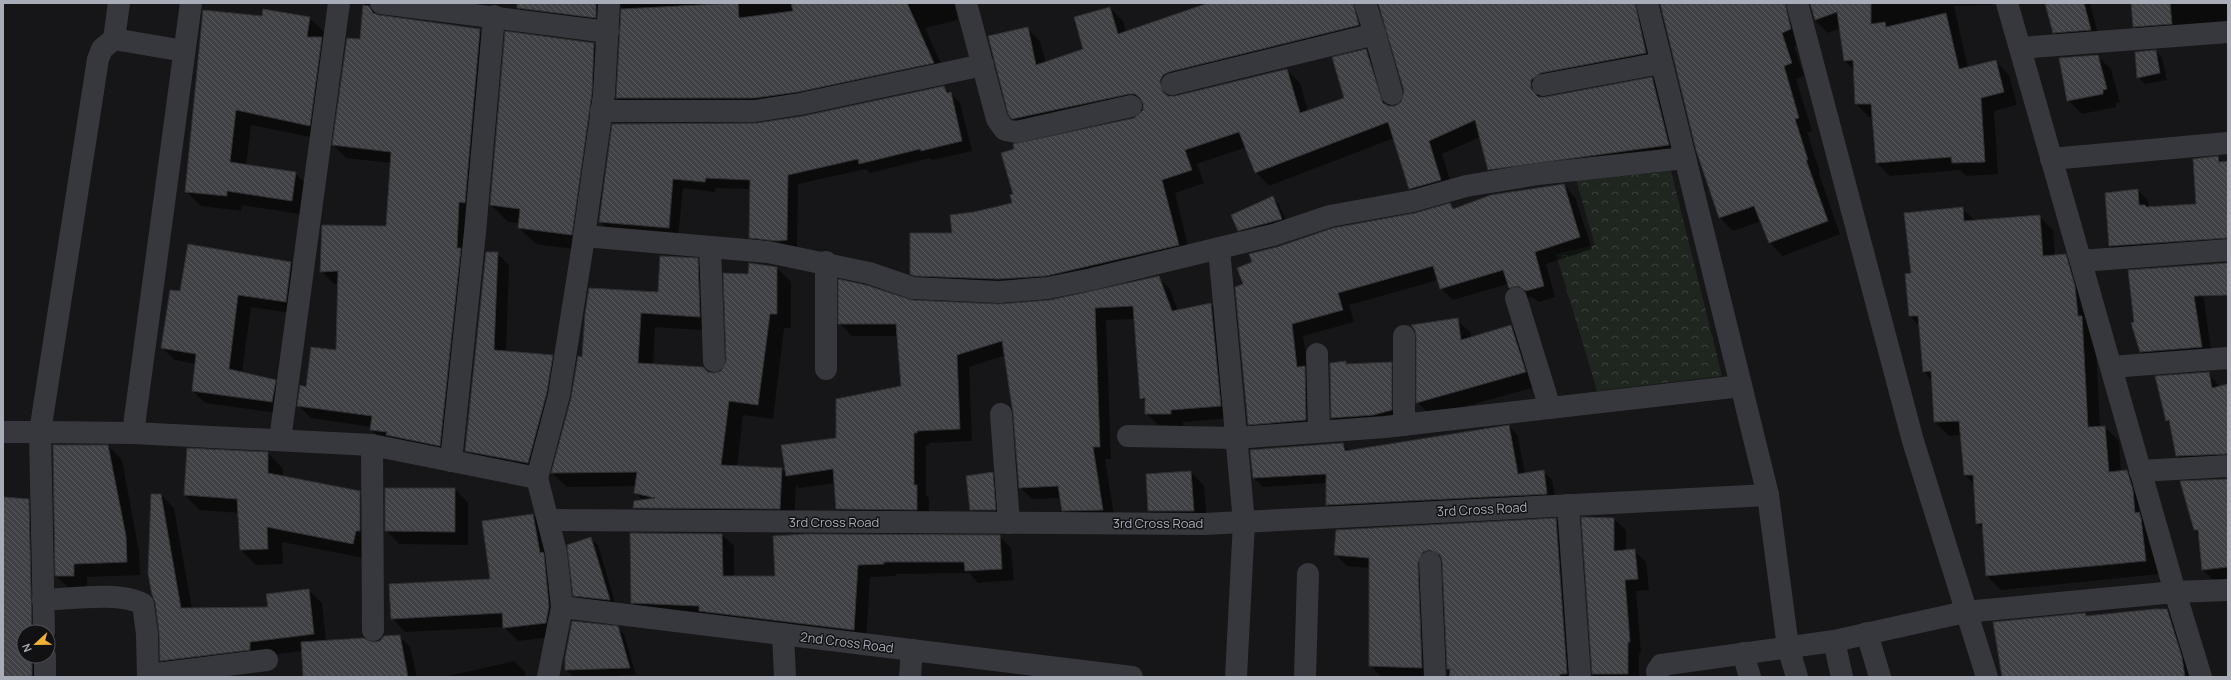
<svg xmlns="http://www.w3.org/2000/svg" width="2231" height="680" font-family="Manrope,sans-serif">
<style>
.park{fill:url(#park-crowns)}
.shadow{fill:#0007;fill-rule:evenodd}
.building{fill:url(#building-back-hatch);stroke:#303034}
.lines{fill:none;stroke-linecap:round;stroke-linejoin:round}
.street{stroke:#37383d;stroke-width:22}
.labels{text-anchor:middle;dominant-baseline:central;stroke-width:3;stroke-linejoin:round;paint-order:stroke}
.street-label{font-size:13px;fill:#a8adb8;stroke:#111113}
</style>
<defs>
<pattern id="park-crowns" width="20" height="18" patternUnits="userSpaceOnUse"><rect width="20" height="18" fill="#1e261f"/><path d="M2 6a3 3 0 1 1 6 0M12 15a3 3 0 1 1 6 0" fill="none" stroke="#3c433d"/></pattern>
<pattern id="building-back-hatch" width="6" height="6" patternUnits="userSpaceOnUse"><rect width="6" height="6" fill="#404145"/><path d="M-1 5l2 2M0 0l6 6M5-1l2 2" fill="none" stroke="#595a5e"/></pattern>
</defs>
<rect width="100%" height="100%" fill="#161618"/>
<polygon class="park" points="1671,171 1722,376 1597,391 1556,254 1595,245 1576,180"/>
<g class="shadow">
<polygon points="364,3 394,3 381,14 381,17 480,30 492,43 452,458 384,442 371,430 372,427 311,418 298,405 307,388 337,351 338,283 334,284 321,271 387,227 391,163 346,158 333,145 361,40"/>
<polygon points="398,3 481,3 480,13"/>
<polygon points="518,3 954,3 958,20 925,28 947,77 812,105 631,112 617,98 622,5 612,10 609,31 532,21 518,7"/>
<path d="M1198,3h598l8,39 -10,4 10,30 -8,3 16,52 -5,1 13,41 -1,1 21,60 -57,22 -13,-13 -9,-22 -28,10 -13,-13 -23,-69 -36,-145h-3l1,62 -111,23 -4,10 108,-21 13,14 17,66 -180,24 -13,-13 -9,-32 -38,17 12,39 -30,9 -14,-14 -16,-50 -125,48 -13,-14 -10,-25 -49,17 7,19 -29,10 16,65 -131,30 -136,-1 -13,-14 63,-60 39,-9 131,-93 -2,-4 -116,24 -13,-13 14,-90 13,13 6,22 38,-13 26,-42 13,13 3,11 73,-25zM1374,4h5l26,93 -3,6 -6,4h-3l-14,-44 -13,-13 -21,48 -37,13 -8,-28 -13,-13 -114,27v-2l199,-57z"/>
<polygon points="1810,3 1991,3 1991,5 1954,6 1968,68 1996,62 2009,75 2017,105 1994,111 1998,174 1966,176 1960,170 1890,176 1877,163 1873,117 1869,117 1856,104 1854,70 1845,61 1841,28 1828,33 1815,20"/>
<polygon points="2046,3 2090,3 2099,38 2062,41 2054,32"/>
<polygon points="2132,3 2228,3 2228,26 2142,35 2134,26"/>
<polygon points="263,18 309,18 324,32 325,140 251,125 246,166 295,173 310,188 306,215 242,205 241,211 201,206 186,191"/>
<polygon points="594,44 610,60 588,251 536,244 519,228 520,223 508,222 491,205"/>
<polygon points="2155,51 2162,58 2167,80 2145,84 2138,77"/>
<polygon points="2097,56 2111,69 2120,102 2116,103 2116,107 2082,114 2068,100"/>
<polygon points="944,87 960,103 972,151 932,160 930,158 870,173 866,169 798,184 797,250 760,247 750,237 751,189 715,188 715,192 683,188 678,237 610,232 600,222 757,124 803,117"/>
<polygon points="2218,157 2222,161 2228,161 2228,249 2120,257 2110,246 2138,190 2148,201 2149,208 2197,205"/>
<polygon points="1563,185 1575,197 1592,249 1546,264 1555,297 1539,302 1531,297 1521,300 1509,288 1508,284 1453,300 1441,288 1438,280 1349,305 1354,322 1303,336 1318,432 1261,436 1249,424 1236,288 1416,214 1450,205 1455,209"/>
<polygon points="1272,197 1279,204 1288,226 1246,237 1239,230"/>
<polygon points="1962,208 1975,221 2039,216 2053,230 2055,256 2065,255 2079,269 2095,331 2100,427 2105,427 2119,441 2121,472 2127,471 2141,485 2160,574 2001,590 1987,576 1983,529 1977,523 1975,485 1965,475 1962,435 1949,436 1935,422 1932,380 1924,372 1920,327 1910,316 1912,274"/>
<polygon points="189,245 291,262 304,275 298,314 251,307 242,373 275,381 288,393 285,414 205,403 193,391 196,364 175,360 162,348 181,292"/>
<polygon points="497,253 509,265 506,352 552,356 564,367 539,475 477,462 466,450"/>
<polygon points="697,259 712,274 714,331 655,327 653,365 715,374 726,368 749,275 777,268 791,282 791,328 784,328 773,419 743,415 737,467 782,469 787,474 837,439 902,386 898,336 852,336 840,324 912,301 999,305 1051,301 1158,277 1170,289 1178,311 1211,304 1223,316 1232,418 1183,422 1183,426 1158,425 1146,413 1146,403 1141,398 1135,319 1106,320 1111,459 1105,459 1115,522 1075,522 1063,510 1061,498 1032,499 1020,487 1014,413 1006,355 969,367 972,441 929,443 929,445 926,445 926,495 929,498 929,521 849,521 836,509 835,483 799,488 796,485 794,523 648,522 634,508 643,501 636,493 636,486 567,487 552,473 583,358"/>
<polygon points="2201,277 2212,358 2152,363 2141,352"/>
<polygon points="1457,320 1471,333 1471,338 1511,326 1524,340 1539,386 1431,416 1418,403 1418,336"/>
<polygon points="1345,362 1349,365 1391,363 1401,373 1401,420 1342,428 1332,418 1331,363"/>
<polygon points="2208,373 2220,387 2228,386 2228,465 2188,467 2177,456 2171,425 2167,421"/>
<polygon points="1509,426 1518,436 1525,474 1543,471 1552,480 1556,503 1336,514 1327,505 1327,483 1263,487 1253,477 1343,444 1350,451"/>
<polygon points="108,446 122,460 139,551 140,575 87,577 87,589 70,589 56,576"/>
<polygon points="268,453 283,469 283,477 359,492 375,508 369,559 282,542 283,564 256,565 241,550 239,513 200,510 185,495"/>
<polygon points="1191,472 1204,486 1207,524 1163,524 1149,511"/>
<polygon points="992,473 999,480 1002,517 978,516 971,510"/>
<polygon points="2228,479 2228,579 2214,581 2203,570 2199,535 2195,530"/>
<polygon points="386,489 455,489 468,503 468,545 399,544 386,530"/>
<polygon points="161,495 174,508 192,609 269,608 308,590 322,603 326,641 373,644 399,636 410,647 417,677 304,677 302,651 263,656 175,674 161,660"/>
<polygon points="3,499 28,500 42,513 44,632 24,632 24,656 48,656 46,677 3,677"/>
<polygon points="533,515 547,529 559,636 518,641 504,627 405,632 392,618 491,580"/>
<polygon points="1582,518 1614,519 1626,530 1626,551 1634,550 1646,562 1649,590 1636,591 1641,653 1639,654 1639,677 1593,677"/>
<polygon points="1556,519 1568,531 1578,677 1448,677 1443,561 1441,561 1430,567 1433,677 1381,677 1370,665 1370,568 1347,566 1335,554"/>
<polygon points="631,534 722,535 734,546 734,577 776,577 999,536 1011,548 1014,580 978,583 969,573 896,574 896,576 870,577 866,642 644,614 632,602"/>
<polygon points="591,539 598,545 616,606 581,602 574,595"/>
<polygon points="2166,608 2180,621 2197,677 2008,677 2085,614 2088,617"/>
<polygon points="617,627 624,634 636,675 621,675 620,677 577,677 572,676 566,669"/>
<polygon points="514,661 525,672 526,677 444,677"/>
<polygon points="251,676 252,677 240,677"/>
</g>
<g class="building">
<polygon points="517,3 596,3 596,18 517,8"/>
<polygon points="738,3 739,18 793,11 791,3 907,3 934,63 798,92 754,98 616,98 621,9"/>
<polygon points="1208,3 1353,3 1359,25 1169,72 1163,75 1160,81 1163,92 1168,96 1175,96 1287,69 1300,113 1344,98 1332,57 1366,49 1383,103 1389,106 1395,106 1401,102 1404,91 1378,3 1635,3 1646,53 1541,73 1531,80 1531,88 1538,97 1545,97 1652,77 1669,145 1488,170 1475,120 1429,141 1441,180 1409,189 1388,122 1255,173 1239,132 1185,150 1192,170 1162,180 1179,245 1046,276 999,279 915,276 910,274 910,233 952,233 950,215 974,212 1012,203 1010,195 1013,194 1001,153 1014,149 1013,144 1134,118 1143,110 1143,104 1140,98 1135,94 1129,94 1012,119 1008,114 988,36 1028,27 1036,65 1083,49 1074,17 1110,7 1118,34"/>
<polygon points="1660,3 1785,3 1791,29 1782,33 1792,63 1784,66 1799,118 1795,119 1808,160 1806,160 1828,221 1769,243 1754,206 1719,218 1696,150"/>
<polygon points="1810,3 1871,3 1871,24 1885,22 1886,27 1946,13 1959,69 1996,60 2004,92 1981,98 1985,162 1952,163 1951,157 1876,163 1871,104 1855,104 1853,60 1844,61 1837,12 1815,20"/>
<polygon points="2045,3 2084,3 2091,30 2053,33"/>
<polygon points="2131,3 2170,3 2172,24 2133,27"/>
<polygon points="363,5 369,6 373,13 379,15 480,29 465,203 459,202 457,248 461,248 440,446 386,435 387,432 370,430 372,416 297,406 300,385 306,387 311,347 336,350 338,271 320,272 322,225 386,226 391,152 332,145 347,38 360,39"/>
<polygon points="263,9 310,17 307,37 322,37 310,126 236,110 230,162 296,172 292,201 227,191 227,196 185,192 203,10 262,16"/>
<polygon points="505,31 594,43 592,93 572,235 518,228 520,209 490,205"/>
<polygon points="2156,50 2160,73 2137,78 2135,52"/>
<polygon points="2098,55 2107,89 2103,90 2103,94 2067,101 2059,58"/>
<polygon points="944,86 947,93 951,92 962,141 921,151 920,149 859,164 858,159 788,175 787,240 777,241 749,238 750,180 706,178 705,182 673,179 669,228 599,222 612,124 757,123 803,116"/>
<polygon points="2218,156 2219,162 2228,161 2228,238 2109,246 2105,193 2138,189 2139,205 2145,205 2146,207 2196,204 2193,159"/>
<polygon points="1564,184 1580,237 1535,252 1544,286 1526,291 1518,286 1509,288 1503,270 1440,289 1433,266 1338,293 1343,310 1292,324 1297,367 1305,366 1306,420 1248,425 1235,287 1243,284 1237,268 1252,262 1249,254 1277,247 1333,228 1415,213 1450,203 1453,209 1491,195"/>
<polygon points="1273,196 1282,219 1238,231 1231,215"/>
<polygon points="1963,207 1964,221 2040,215 2043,256 2066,254 2075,286 2078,316 2082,316 2088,427 2105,426 2109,472 2127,470 2133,490 2135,513 2139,512 2141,518 2146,561 1986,576 1982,523 1976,524 1973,475 1964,475 1959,421 1934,422 1931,371 1923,372 1918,316 1909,316 1905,274 1911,273 1904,213"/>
<polygon points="188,244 291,262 286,302 238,295 229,369 276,380 272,402 192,391 196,354 161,348 170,290 180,291"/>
<polygon points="486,252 498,252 494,350 553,355 547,392 528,463 465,451"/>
<polygon points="660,256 698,258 700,317 641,313 638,363 703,367 708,372 714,373 721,371 726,361 723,273 748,274 749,263 777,267 777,314 770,314 758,405 729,401 721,465 782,468 780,509 633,508 634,501 655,498 634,493 637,472 551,473 571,398 578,356 582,357 585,314 589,288 658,292"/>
<polygon points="2228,263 2228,295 2194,296 2202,347 2140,352 2131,323 2134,322 2128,270"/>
<polygon points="1159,276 1172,311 1211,303 1221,406 1171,410 1171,414 1145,414 1145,398 1140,399 1133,306 1095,308 1100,447 1093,447 1103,510 1062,511 1058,486 1019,488 1013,413 1002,341 957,355 960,429 917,431 917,433 914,433 914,485 917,485 917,510 836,509 833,469 786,476 781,445 836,438 836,399 901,386 896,324 838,324 838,279 866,285 912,300 999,304 1050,300"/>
<polygon points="1458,318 1461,340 1511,325 1526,372 1416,403 1416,336 1415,330 1411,325"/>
<polygon points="1346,361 1346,364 1392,362 1392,410 1373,415 1331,418 1330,363"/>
<polygon points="2209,372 2212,388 2228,384 2228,454 2176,456 2169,420 2166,421 2155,376"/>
<polygon points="1509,425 1518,474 1544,470 1547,494 1326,505 1326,474 1253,478 1250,450 1343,443 1345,451"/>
<polygon points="53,445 108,445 126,536 127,562 74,564 74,576 55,576"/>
<polygon points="187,448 268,452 268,473 360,491 360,531 356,531 353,544 267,527 268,549 240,550 237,499 184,495"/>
<polygon points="1191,471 1194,511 1148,511 1146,474"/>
<polygon points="993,472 996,510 970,510 966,476"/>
<polygon points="2228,479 2228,567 2202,570 2198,530 2194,530 2180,481"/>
<polygon points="385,488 455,488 455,532 385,531"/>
<polygon points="151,494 161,494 181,608 268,607 266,594 309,589 314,634 250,642 250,650 160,661 159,632 155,602 152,595 148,573"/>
<polygon points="3,497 29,499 32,632 24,632 24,656 32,656 32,677 3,677"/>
<polygon points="533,514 540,553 543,552 544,554 549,606 546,623 503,628 502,613 391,619 389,584 490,579 482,521"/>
<polygon points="1581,517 1614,518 1614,551 1635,549 1638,579 1625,580 1630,642 1628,642 1628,674 1592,674"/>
<polygon points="1556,518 1567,674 1560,674 1560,677 1449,677 1450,669 1447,669 1442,561 1440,555 1430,550 1423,552 1418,563 1422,668 1369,666 1369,558 1334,555 1336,530"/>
<polygon points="630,533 722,534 723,576 775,576 773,536 806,534 1000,535 1002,569 965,571 964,562 884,562 884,564 858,565 854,630 699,611 699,606 631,603"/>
<polygon points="591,537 610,600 573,596 567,545"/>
<polygon points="2155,609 2167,609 2182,657 2185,677 2002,677 1993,622 2085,613 2086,616"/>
<polygon points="572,621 618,626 630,668 565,670 565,658"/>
<polygon points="400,635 408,677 303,677 301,642 363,638 373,642 380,641 384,636"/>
</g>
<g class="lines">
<g class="street">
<polyline points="119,3 114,39 184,51"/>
<polyline points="381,3 608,32"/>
<polyline points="966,3 997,119 1005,130 1016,132 1131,106"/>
<polyline points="1647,3 1768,495 1788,647 1797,677"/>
<polyline points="1797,3 1913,441 1987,677"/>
<polyline points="2007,3 2175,592 2201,677"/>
<polyline points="1375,34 1392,94"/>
<polyline points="2020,48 2228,32"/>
<polyline points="1172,84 1375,34 1365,3"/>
<polyline points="1543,85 1661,63"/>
<polyline points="601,111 755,111 800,104 983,65"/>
<polyline points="2051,159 2228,143"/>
<polyline points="584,236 768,252 869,273 913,288 999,292 1048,288 1092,279 1273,235 1330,216 1413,201 1466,186 1538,174 1685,158"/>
<polyline points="710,247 714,361"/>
<polyline points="1219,249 1244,522 1236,677"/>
<polyline points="2081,261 2228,250"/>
<polyline points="1516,298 1550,408"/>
<polyline points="1404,336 1404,425"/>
<polyline points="1317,354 1319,431"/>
<polyline points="2111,367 2228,358"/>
<polyline points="826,369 826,262"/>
<polyline points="1001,414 1009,523"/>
<polyline points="3,432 40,432 98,59 102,49 114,39"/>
<polyline points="133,433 372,445 537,478 556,552 562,607 548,677"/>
<polyline points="1128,436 1236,438 1385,427 1741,386"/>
<polyline points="280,440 339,3"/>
<polyline points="372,445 373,630"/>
<polyline points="451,461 475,232 494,16"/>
<polyline points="2140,471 2228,466"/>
<polyline points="537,478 559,395 582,250 604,94 609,3"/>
<polyline points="1568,505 1580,677"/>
<polyline points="548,520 1204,524 1768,495"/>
<polyline points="1430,562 1435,677"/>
<path d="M43,600c27,-1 77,-9 100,4l4,30 1,43"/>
<polyline points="562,607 1132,677"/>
<polyline points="44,632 40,432 133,433 191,3"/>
<polyline points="1867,633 1880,677"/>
<polyline points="783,634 785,677"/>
<polyline points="1834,641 1842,677"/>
<polyline points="1743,653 1750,677"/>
<polyline points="45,656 45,677"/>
<polyline points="148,675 267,660"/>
<polyline points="910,677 912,650"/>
<polyline points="1305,677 1308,574"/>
<polyline points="1658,677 1657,671 1661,665 1834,641 1965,612 2175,592 2228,590"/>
</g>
</g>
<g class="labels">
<g class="street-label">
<text transform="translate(1482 509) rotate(-3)">3rd Cross Road</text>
<text x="834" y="522">3rd Cross Road</text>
<text x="1158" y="523">3rd Cross Road</text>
<text transform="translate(847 642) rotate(7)">2nd Cross Road</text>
</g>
</g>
<rect width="2231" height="680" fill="none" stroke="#a8adb8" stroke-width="8"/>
<g transform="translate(36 644) rotate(248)"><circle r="19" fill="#111113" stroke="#4d4f55"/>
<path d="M0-3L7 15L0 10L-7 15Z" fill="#f2b134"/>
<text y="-6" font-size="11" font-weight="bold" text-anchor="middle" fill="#a8adb8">N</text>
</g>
</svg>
